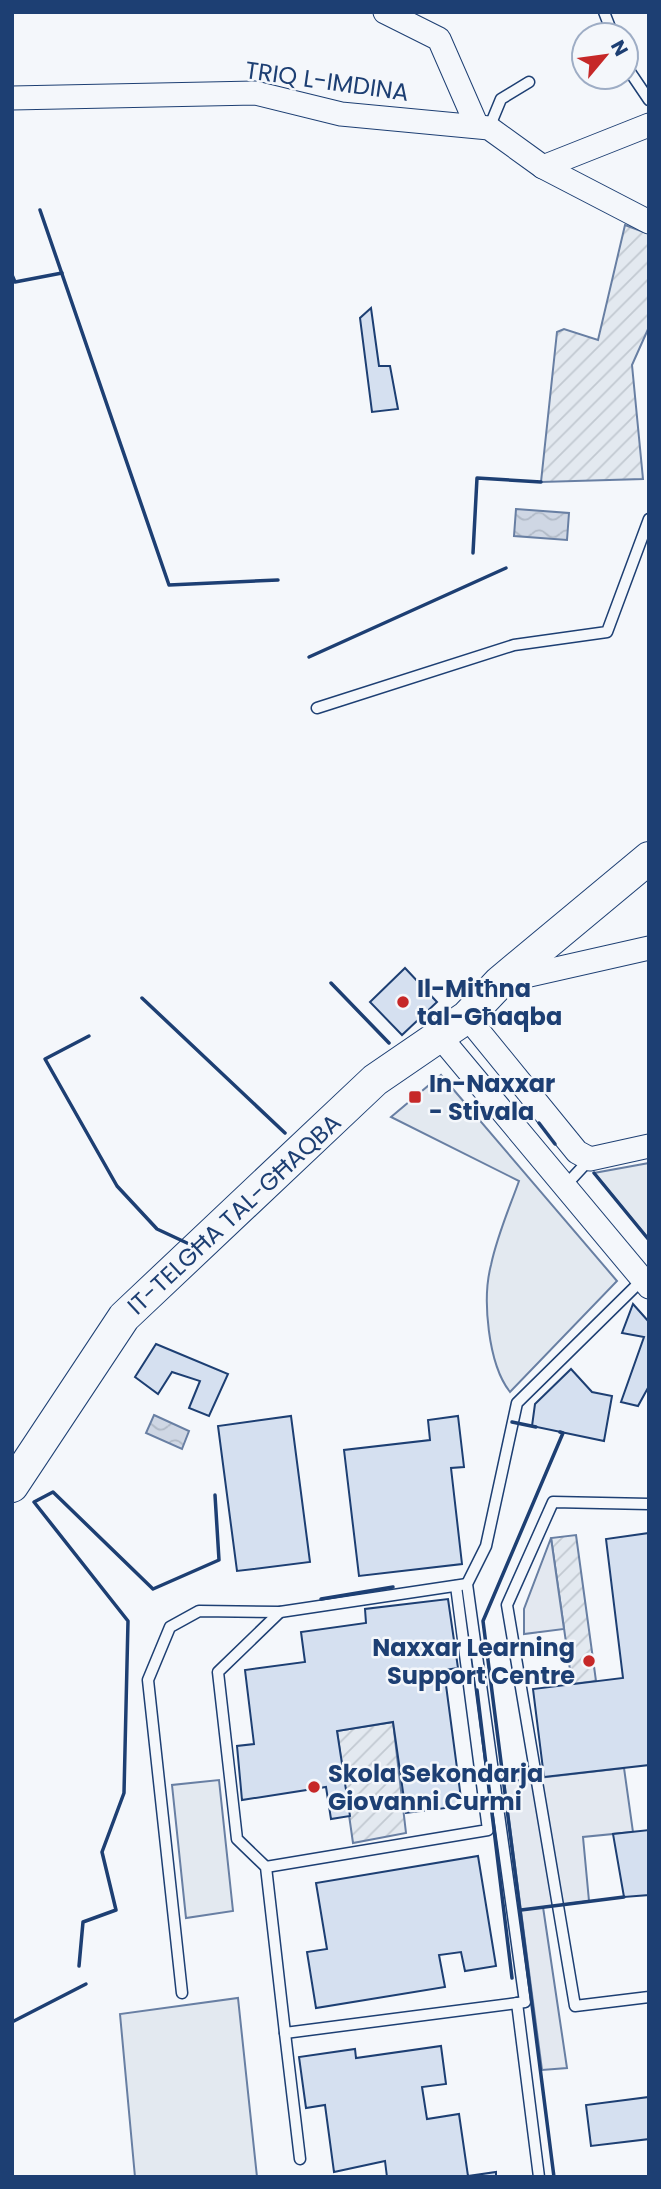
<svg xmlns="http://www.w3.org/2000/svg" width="661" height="2189" font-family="Poppins,sans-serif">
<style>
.green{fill:#e3e9f0;stroke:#687fa3;stroke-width:2}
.garden{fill:url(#garden-furrows);stroke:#687fa3;stroke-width:2}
.parking{fill:#e3e8f0;stroke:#687fa3;stroke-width:2}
.water{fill:url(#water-waves);stroke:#687fa3;stroke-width:2}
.building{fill:#d5e0f0;stroke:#1d3f73;stroke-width:2}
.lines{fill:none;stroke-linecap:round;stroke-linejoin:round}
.lane-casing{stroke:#1d3f73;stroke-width:13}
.street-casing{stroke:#1d3f73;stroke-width:25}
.secondary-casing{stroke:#1d3f73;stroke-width:34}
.lane{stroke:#f4f7fb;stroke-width:10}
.street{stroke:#f4f7fb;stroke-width:23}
.secondary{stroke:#f4f7fb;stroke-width:32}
.wall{stroke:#1d3f73;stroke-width:3.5}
.poi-dot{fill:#c62828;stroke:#f4f7fb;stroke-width:2.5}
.labels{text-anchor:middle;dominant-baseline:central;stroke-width:5;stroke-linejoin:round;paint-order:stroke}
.street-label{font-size:24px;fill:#1d3f73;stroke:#f4f7fb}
.poi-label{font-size:24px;font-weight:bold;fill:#1d3f73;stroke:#f4f7fb;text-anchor:start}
</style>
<defs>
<pattern id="garden-furrows" width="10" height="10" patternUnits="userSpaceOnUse" patternTransform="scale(1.75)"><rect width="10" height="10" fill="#e3e9f0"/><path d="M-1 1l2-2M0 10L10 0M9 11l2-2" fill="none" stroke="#c2c9d1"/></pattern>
<pattern id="water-waves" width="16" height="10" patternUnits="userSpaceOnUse" patternTransform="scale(1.75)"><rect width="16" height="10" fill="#cfd7e4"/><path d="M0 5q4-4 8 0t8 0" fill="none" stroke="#b1bac7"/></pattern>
</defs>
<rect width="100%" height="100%" fill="#f4f7fb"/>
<g class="green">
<path d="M441,1075l176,206 -107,111c-22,-28 -28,-93 -19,-127 6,-29 18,-56 28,-84l-128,-64z"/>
<polygon points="649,1163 649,1240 594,1173"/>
<polygon points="219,1780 233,1911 186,1918 172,1785"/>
<polygon points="238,1998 257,2177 135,2177 120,2014"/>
</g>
<g class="garden">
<polygon points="625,225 649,234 649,327 632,365 643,479 541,482 557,332 564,329 598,340"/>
<polygon points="576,1535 596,1681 572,1684 551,1538"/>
<polygon points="393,1722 406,1833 353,1843 337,1731"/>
</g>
<g class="parking">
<polygon points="551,1538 564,1629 524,1634 524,1609"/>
<polygon points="624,1768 633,1832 583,1837 589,1901 543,1907 567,2068 542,2070 504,1782"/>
</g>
<g class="water">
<polygon points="516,509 569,513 567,540 514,536"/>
<polygon points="154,1415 189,1431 182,1449 146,1433"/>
</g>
<g class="building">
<polygon points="371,308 379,366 390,366 398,409 372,412 360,318"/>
<polygon points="405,968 437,1002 402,1035 370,1002"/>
<polygon points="633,1304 649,1322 649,1386 638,1406 621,1402 644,1337 622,1333"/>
<polygon points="156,1344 228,1374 209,1416 189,1408 200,1381 172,1372 158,1394 135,1377"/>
<polygon points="571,1369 592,1392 612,1396 604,1441 532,1426 535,1404"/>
<polygon points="291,1416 310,1562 237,1571 218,1426"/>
<polygon points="458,1416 464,1467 451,1468 462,1564 359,1576 344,1450 430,1440 428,1420"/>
<polygon points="649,1533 649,1765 544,1777 533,1689 623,1678 606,1539"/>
<polygon points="448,1599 458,1668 444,1670 462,1806 406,1813 393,1722 337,1731 350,1816 331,1819 326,1787 242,1800 237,1746 254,1744 245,1670 305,1662 301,1632 366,1623 365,1609"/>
<polygon points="649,1830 649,1895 624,1897 613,1834"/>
<polygon points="478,1856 496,1966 465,1971 461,1952 439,1955 445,1987 316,2008 307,1952 327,1949 316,1883"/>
<polygon points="441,2046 446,2084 422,2087 427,2119 459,2114 468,2176 496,2172 496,2177 387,2177 385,2161 334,2172 325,2105 306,2108 299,2057 355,2049 356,2058"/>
<polygon points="649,2097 649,2139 591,2146 586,2105"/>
</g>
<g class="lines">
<g class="lane-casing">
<g id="lane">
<polyline points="604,12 613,35"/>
<polyline points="626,66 649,100"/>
<polyline points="489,128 501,99 529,82"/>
<polyline points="317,708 514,645 607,632 649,519"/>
<polyline points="564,1187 590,1159"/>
<polyline points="649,1504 553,1502 507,1605 575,2006 649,1997"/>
<polyline points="280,1612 218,1672 237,1839 266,1867 285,2033 525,2002 467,1584 486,1546 517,1403 643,1279"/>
<polyline points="266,1867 488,1830 456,1586"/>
<polyline points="182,1993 148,1680 170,1627 199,1611 280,1612 467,1584"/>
<polyline points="517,2003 539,2177"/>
<polyline points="285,2033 300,2159"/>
</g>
</g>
<g class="street-casing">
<g id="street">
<polyline points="385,12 439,39 477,126"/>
<polyline points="12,98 255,93 341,114 489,128 543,167 649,222"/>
<polyline points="543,167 649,125"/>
<polyline points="503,981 649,948"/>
<polyline points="467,1017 577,1152 590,1159 649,1146"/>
<polyline points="441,1038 649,1287"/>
</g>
</g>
<g class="secondary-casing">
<polyline id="secondary" points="12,1486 124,1317 375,1080 467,1017 500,982 649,858"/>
</g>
<use href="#lane" class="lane"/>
<use href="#street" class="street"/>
<use href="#secondary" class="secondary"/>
<g class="wall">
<polyline points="40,210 169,585 278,580"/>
<polyline points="12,275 15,282 62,273"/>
<polyline points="473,553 477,478 541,482"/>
<polyline points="309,657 506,568"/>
<polyline points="331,983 389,1043"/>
<polyline points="142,998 285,1133"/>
<polyline points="89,1036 45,1059 117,1186 157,1229 187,1243"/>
<polyline points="539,1123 555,1144"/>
<polyline points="594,1173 649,1240"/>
<polyline points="512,1422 536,1427"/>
<polyline points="321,1599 393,1587"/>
<polyline points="477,1690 512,1978"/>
<polyline points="521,1910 624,1897"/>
<polyline points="79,1966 83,1922 116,1910 102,1852 124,1793 128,1621 34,1502 53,1492 153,1589 219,1560 215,1495"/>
<polyline points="12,2022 86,1984"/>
<polyline points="554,2177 483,1621 563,1433 560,1432"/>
</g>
</g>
<g class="poi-dot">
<circle cx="403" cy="1002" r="7"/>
<rect x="408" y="1090" width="14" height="14" rx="3.5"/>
<circle cx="589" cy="1661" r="7"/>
<circle cx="314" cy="1787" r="7"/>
</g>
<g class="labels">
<g class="street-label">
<text transform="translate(327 81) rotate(8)">TRIQ L-IMDINA</text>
<text transform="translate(234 1214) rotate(-43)">IT-TELGĦA TAL-GĦAQBA</text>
</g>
<g class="poi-label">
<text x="417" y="988">Il-Mitħna<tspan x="417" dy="28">tal-Għaqba</tspan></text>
<text x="429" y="1083">In-Naxxar<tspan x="429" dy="28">- Stivala</tspan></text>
<text x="575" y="1647" text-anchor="end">Naxxar Learning<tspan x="575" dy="28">Support Centre</tspan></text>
<text x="328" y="1773">Skola Sekondarja<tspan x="328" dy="28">Giovanni Curmi</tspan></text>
</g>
</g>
<rect width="661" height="2189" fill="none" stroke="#1d3f73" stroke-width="28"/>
<g transform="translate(605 56) rotate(61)"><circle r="33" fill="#f4f7fb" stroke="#9eadc5" stroke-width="2"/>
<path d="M0-5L12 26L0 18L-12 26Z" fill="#c62828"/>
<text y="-10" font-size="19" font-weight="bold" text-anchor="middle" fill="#1d3f73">N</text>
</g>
</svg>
